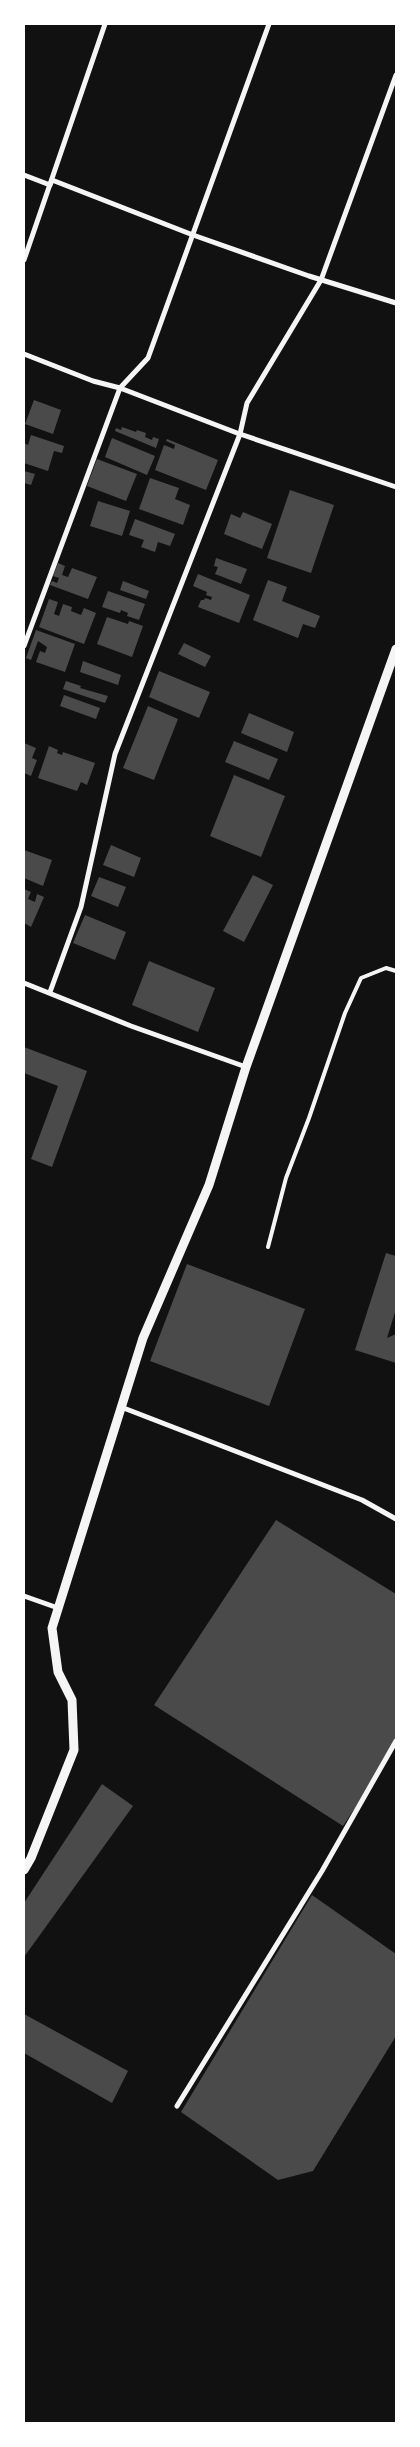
<svg xmlns="http://www.w3.org/2000/svg" width="420" height="2447" font-family="'Asap Condensed',sans-serif">
<style>
.building{fill:#4a4a4a}
.lines{fill:none;stroke-linecap:round;stroke-linejoin:round}
.service{stroke:#f5f5f5;stroke-width:4}
.minor{stroke:#f5f5f5;stroke-width:5}
.tertiary{stroke:#f5f5f5;stroke-width:9}
</style>
<rect width="100%" height="100%" fill="#111"/>
<g class="building">
<polygon points="34,400 61,410 53,434 25,424"/>
<polygon points="122,427 136,432 137,430 146,433 145,437 152,440 153,437 159,439 156,448 115,431 116,428 121,430"/>
<polygon points="31,435 64,446 62,453 54,451 48,471 24,463 24,443 28,445"/>
<polygon points="112,438 155,456 147,475 105,457"/>
<polygon points="167,439 218,460 206,490 155,470 164,445 174,449 175,445 166,441"/>
<polygon points="97,459 137,474 126,501 87,486"/>
<polygon points="24,471 35,474 31,485 24,483"/>
<polygon points="150,478 179,488 175,499 190,505 183,525 139,509"/>
<polygon points="290,490 334,505 311,573 267,558"/>
<polygon points="98,501 130,511 122,536 90,526"/>
<polygon points="243,512 272,524 262,549 224,534 231,514 240,518"/>
<polygon points="135,519 175,534 170,546 158,542 155,552 141,547 144,540 129,535"/>
<polygon points="216,558 247,569 241,584 215,574 218,567 214,566"/>
<polygon points="58,563 65,566 62,575 68,577 72,568 97,577 88,599 50,585 52,581 57,583 59,578 53,576"/>
<polygon points="198,574 250,595 239,623 198,607 201,600 204,600 205,598 211,600 212,597 206,595 207,592 193,586"/>
<polygon points="268,580 287,587 282,601 320,616 315,628 303,624 298,638 253,620"/>
<polygon points="123,581 149,591 146,599 120,590"/>
<polygon points="108,591 145,604 139,620 127,616 128,613 121,610 120,613 102,607"/>
<polygon points="49,599 58,602 54,614 59,616 63,604 72,607 71,611 81,615 84,608 96,613 84,644 39,627"/>
<polygon points="107,617 128,624 129,621 143,626 132,657 97,644"/>
<polygon points="36,630 75,644 65,672 36,662 40,651 45,653 47,647 38,641 31,660 26,658"/>
<polygon points="184,643 211,656 205,667 178,654"/>
<polygon points="83,661 121,675 118,685 80,672"/>
<polygon points="159,671 210,692 199,718 149,697"/>
<polygon points="66,681 81,686 80,688 108,696 105,703 63,689"/>
<polygon points="64,695 100,708 96,719 60,706"/>
<polygon points="148,706 178,719 154,780 123,768"/>
<polygon points="249,713 294,732 287,752 241,733"/>
<polygon points="234,741 278,759 269,780 225,762"/>
<polygon points="24,743 36,748 32,758 37,760 31,776 24,773"/>
<polygon points="49,746 58,750 57,753 62,755 63,752 95,763 87,785 81,782 77,791 38,778"/>
<polygon points="234,775 285,796 261,857 210,836"/>
<polygon points="111,845 141,858 134,877 103,865"/>
<polygon points="24,850 52,860 43,886 24,878"/>
<polygon points="253,875 273,885 244,942 223,931"/>
<polygon points="99,877 126,887 118,907 91,896"/>
<polygon points="24,889 31,892 28,899 35,902 37,894 44,897 31,927 24,923"/>
<polygon points="85,915 126,932 115,960 73,943"/>
<polygon points="149,961 215,988 198,1032 132,1005"/>
<polygon points="24,1047 87,1071 52,1167 31,1159 58,1086 24,1073"/>
<polygon points="386,1253 396,1256 396,1309 387,1338 396,1334 396,1363 355,1350"/>
<polygon points="187,1264 305,1309 269,1406 150,1361"/>
<polygon points="276,1520 396,1594 396,1746 343,1826 154,1705"/>
<polygon points="102,1784 133,1806 24,1957 24,1903"/>
<polygon points="312,1895 396,1954 396,2036 313,2171 278,2180 181,2112"/>
<polygon points="24,2014 128,2071 112,2103 24,2053"/>
</g>
<g class="lines">
<polyline class="service" points="268,1247 286,1178 309,1118 345,1013 361,978 386,968 396,971"/>
<g class="minor">
<polyline points="24,175 50,185 52,180 193,235 309,276 396,303"/>
<polyline points="24,260 105,24"/>
<polyline points="24,354 93,381 120,388 237,433 396,487"/>
<polyline points="24,646 120,388 148,358 269,24"/>
<polyline points="24,983 131,1026 246,1067"/>
<polyline points="50,992 81,907 115,754 240,434 247,403 321,280 396,75"/>
<polyline points="121,1407 362,1500 396,1519"/>
<polyline points="24,1596 58,1608"/>
<polyline points="177,2106 322,1871 396,1741"/>
</g>
<polyline class="tertiary" points="24,1870 31,1858 74,1750 72,1700 58,1672 52,1628 143,1338 209,1185 246,1067 396,649"/>
</g>
<rect width="420" height="2447" fill="none" stroke="#ffffff" stroke-width="50"/>
</svg>
